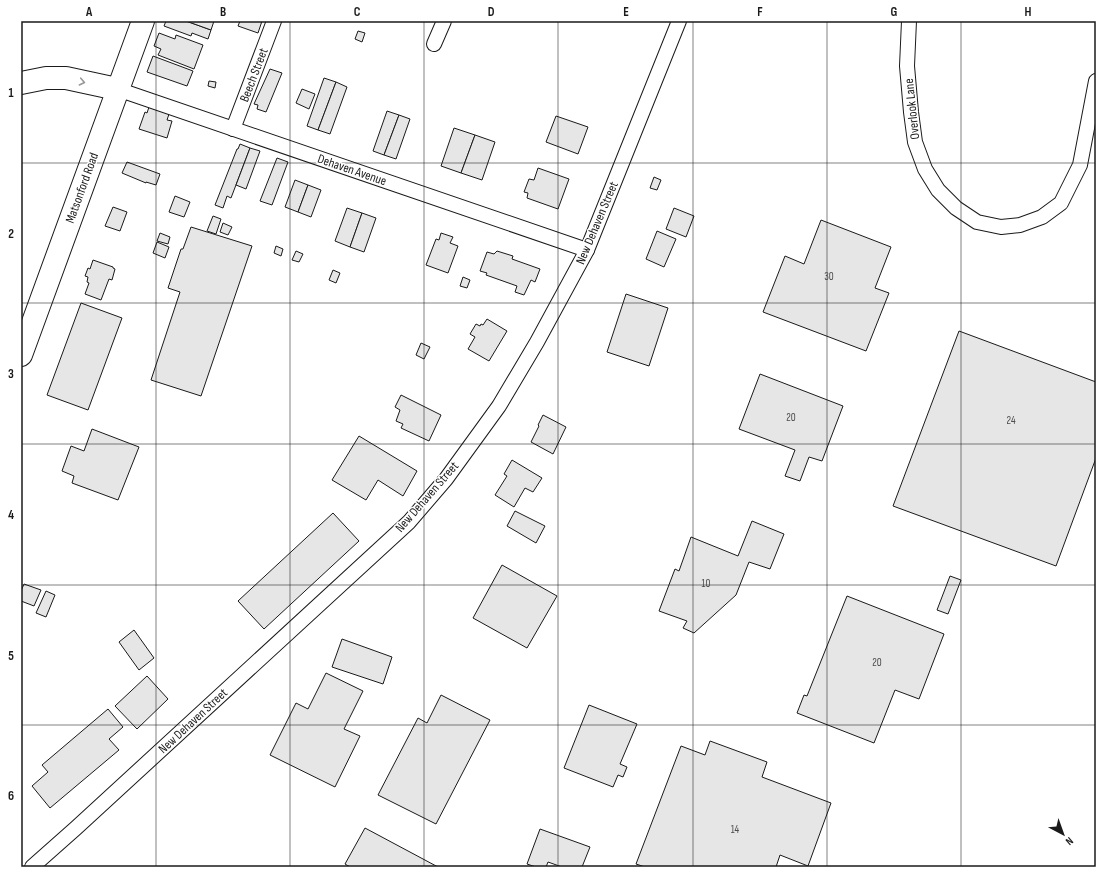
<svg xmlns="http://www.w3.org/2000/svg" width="1117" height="888" font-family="'Sofia Sans Condensed',sans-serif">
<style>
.building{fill:#e6e6e6;stroke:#1a1a1a}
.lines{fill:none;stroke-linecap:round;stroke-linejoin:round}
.street-casing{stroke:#1a1a1a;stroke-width:16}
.primary-casing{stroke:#1a1a1a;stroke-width:24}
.highway-casing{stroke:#1a1a1a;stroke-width:24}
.street{stroke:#fff;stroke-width:14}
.primary{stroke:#fff;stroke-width:22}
.highway{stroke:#fff;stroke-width:22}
.oneway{stroke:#989898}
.grid{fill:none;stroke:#1a1a1a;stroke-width:1;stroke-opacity:0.55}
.labels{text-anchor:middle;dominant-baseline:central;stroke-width:3;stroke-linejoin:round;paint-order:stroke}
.number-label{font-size:11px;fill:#4d4d4d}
.street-label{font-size:13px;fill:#1a1a1a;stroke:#fff}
.neatline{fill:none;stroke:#1a1a1a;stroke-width:1.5}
.grid-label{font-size:13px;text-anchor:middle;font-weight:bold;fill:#1a1a1a}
</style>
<rect width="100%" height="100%" fill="#fff"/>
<g class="building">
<polygon points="166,21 186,21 211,30 208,39 192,33 191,36 164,26"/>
<polygon points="186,21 214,21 211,30"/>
<polygon points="240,21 262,21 258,33 238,26"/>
<polygon points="358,31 365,33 362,42 355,39"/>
<polygon points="159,33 175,39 176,35 203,45 194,69 158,55 161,49 154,46"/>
<polygon points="153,56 193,71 187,86 147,72"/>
<polygon points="270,69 282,73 266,112 257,109 258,105 254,104"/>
<polygon points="324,78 336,82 318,130 307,126"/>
<polygon points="209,81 216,82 215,88 208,86"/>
<polygon points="336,82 347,87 330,134 318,130"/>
<polygon points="302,89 315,94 309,109 296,103"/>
<polygon points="149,107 169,114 167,120 172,121 167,138 139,129 145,112 147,113"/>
<polygon points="387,111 399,115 384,155 373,151"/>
<polygon points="399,115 410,119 396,159 384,155"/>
<polygon points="556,116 588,127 578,154 546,142"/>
<polygon points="454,128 475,135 461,173 441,166"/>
<polygon points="475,135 495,142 482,180 461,173"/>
<polygon points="240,144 250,148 231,198 227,196 223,208 215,205 237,149 238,149"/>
<polygon points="250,148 260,151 246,189 236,185"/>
<polygon points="277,158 288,162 272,205 260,201"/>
<polygon points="127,162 160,174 156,185 146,182 146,183 122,173"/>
<polygon points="538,168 569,179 558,209 527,198 528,193 524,192 529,179 534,180"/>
<polygon points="654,177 661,180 657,190 650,188"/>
<polygon points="295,180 308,185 298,212 285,207"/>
<polygon points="308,185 321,190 311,217 298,212"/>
<polygon points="175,196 190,202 184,217 169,212"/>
<polygon points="113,207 127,212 120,231 105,226"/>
<polygon points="347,208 362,213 350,247 335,241"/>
<polygon points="674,208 694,216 686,237 666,229"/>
<polygon points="362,213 376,218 364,252 350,247"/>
<polygon points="213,216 221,219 216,234 207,231"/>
<polygon points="821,220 891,247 875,288 889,293 866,351 763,312 785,256 804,264"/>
<polygon points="223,223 232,227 228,235 220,232"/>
<polygon points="191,227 252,246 201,396 151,380 180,292 168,288 181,249 183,249"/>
<polygon points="657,231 676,239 664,267 646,259"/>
<polygon points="160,233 170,237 168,244 157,241"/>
<polygon points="441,233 453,237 450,243 458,246 448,273 426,265 436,239 439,240"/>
<polygon points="157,242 169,247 165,258 153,253"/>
<polygon points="276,246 283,249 281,256 274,253"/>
<polygon points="296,251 303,254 299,262 292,260"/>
<polygon points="497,251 513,256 512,259 540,269 535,282 531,280 524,295 515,292 517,286 486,275 487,273 480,271 487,252 494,254"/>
<polygon points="93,260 113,267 113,268 115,269 112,280 109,279 101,300 85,294 89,283 87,282 88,277 85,276 88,268 90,269"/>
<polygon points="333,270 340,273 336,283 329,280"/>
<polygon points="463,277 470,280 467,288 460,286"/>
<polygon points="626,294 668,308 649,366 607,352"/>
<polygon points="81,303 122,318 88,410 47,395"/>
<polygon points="487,319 507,331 489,361 468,349 475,337 470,334 476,324 480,326 481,324 483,325"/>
<polygon points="959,331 1096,382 1096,458 1056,566 893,506"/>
<polygon points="421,343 430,347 424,359 416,355"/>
<polygon points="760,374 843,406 822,461 809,457 800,481 785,476 795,450 739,429"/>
<polygon points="401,395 441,415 429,441 401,428 403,424 396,421 400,410 395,407"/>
<polygon points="543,415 566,427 553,454 531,442 539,426 538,425"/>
<polygon points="92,429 139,447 118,500 72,483 74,476 62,471 71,446 84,451"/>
<polygon points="359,436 417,471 403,496 378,480 366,500 332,480"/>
<polygon points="512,460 542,478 533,492 525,488 514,507 495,495 507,476 504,474"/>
<polygon points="515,511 545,526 536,543 507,526"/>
<polygon points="333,513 359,541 264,629 238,601"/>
<polygon points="752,521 784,534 770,569 749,562 736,595 694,633 683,628 687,621 659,611 675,569 679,571 691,537 738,556"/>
<polygon points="502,565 557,596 527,648 473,618"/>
<polygon points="950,576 961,580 948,614 937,610"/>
<polygon points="24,584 41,590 34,606 21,601 21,591"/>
<polygon points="46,591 55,595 46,617 36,613"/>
<polygon points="847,596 944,634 919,699 895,690 874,743 797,713 804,695 807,696"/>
<polygon points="134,630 154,658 139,670 119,642"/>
<polygon points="342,639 392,657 383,684 332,667"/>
<polygon points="326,673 363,691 344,729 360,736 335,787 270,755 296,703 308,709"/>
<polygon points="147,676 168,699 137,729 115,706"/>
<polygon points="441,695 490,720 436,824 378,795 418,718 427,723"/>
<polygon points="589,705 637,724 620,764 627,767 623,777 618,775 613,787 564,768"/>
<polygon points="108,709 123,727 109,739 119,750 50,808 32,786 48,772 42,765"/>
<polygon points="710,741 767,762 762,777 831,803 808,866 780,855 776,867 645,867 636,864 681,746 705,755"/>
<polygon points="365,828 438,867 350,867 345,864"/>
<polygon points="540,829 590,847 582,867 562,867 548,862 546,867 536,867 527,864"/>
</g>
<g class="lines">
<g class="street-casing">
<g id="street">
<polyline points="909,21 907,66 911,112 915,142 925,169 938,190 956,208 977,222 1001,227 1020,225 1042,217 1061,203 1080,165 1096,81"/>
<polyline points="434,44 444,21"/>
<polyline points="117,89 587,250"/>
<polyline points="233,129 274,21"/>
<polyline points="32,867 76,828 409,522 446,479 499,406 537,342 587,250 679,21"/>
</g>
</g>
<g class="primary-casing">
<polyline id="primary" points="21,355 143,21"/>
</g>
<g class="highway-casing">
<polyline id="highway" points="21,83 46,78 66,78 117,89"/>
</g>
<use href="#street" class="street"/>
<use href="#primary" class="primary"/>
<use href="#highway" class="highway"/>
</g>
<defs><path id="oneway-chevron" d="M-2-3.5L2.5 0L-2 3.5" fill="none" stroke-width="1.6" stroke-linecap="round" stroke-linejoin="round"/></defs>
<use class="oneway" href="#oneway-chevron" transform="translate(82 82) rotate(12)"/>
<path class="grid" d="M156,21v846M290,21v846M424,21v846M558,21v846M693,21v846M827,21v846M961,21v846M21,163h1075M21,303h1075M21,444h1075M21,585h1075M21,725h1075"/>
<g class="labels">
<g class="number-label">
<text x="829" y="276">30</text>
<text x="791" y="417">20</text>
<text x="1011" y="420">24</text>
<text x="706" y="583">10</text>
<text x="877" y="662">20</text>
<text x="735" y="829">14</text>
</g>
<g class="street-label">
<text transform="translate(254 75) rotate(-69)">Beech Street</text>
<text transform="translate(912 109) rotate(-96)">Overlook Lane</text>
<text transform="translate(352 170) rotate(19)">Dehaven Avenue</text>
<text transform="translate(82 188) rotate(-70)">Matsonford Road</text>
<text transform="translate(597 223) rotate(-67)">New Dehaven Street</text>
<text transform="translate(427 497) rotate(-49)">New Dehaven Street</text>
<text transform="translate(193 721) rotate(-43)">New Dehaven Street</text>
</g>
</g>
<rect width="1117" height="888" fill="none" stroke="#ffffff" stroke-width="44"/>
<g transform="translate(1063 834) rotate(139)" stroke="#ffffff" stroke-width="3" paint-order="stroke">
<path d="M0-3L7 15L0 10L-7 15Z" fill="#1a1a1a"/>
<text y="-6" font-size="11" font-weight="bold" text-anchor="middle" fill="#1a1a1a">N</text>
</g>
<rect x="22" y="22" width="1073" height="844" class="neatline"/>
<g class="grid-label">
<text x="89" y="16">A</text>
<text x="223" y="16">B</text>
<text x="357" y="16">C</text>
<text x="491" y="16">D</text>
<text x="626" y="16">E</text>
<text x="760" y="16">F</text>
<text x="894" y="16">G</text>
<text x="1028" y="16">H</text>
<text x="11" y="97">1</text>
<text x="11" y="238">2</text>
<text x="11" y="378">3</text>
<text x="11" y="519">4</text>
<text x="11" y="660">5</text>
<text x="11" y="800">6</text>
</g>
</svg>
